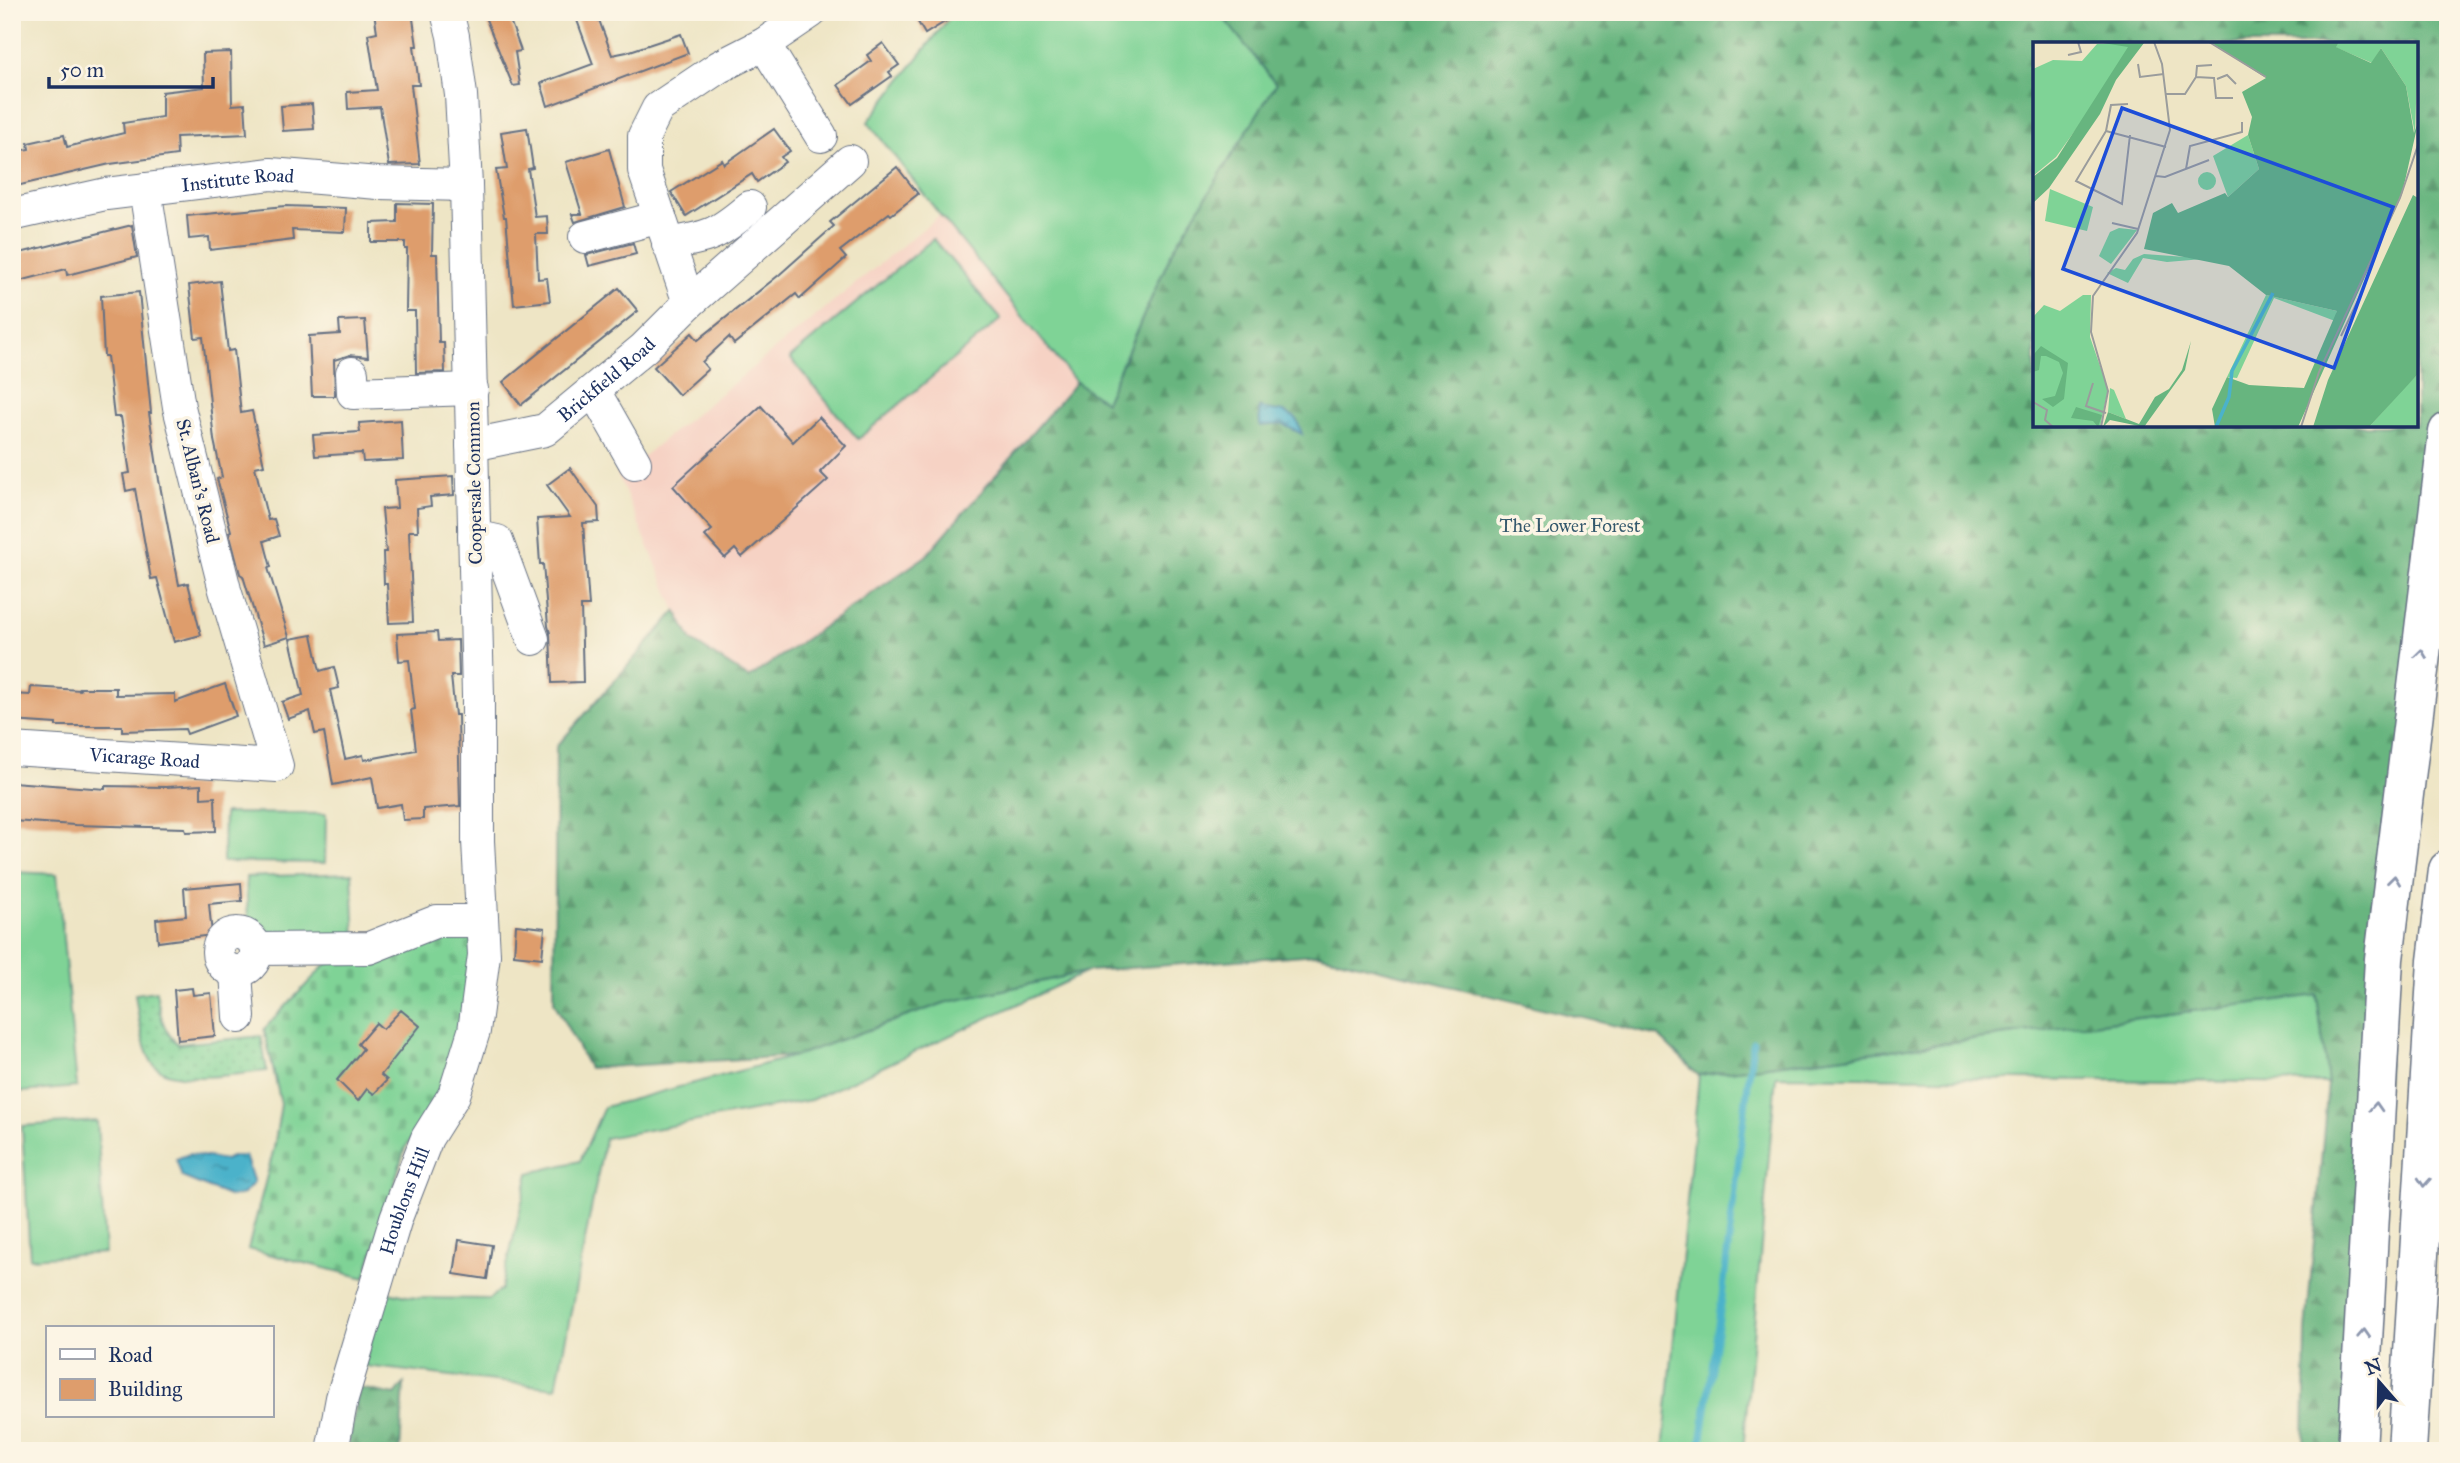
<svg xmlns="http://www.w3.org/2000/svg" width="2460" height="1463" font-family="'IM FELL Great Primer',serif">
<style>
.built{fill:#f6d2c4}
.grass{fill:#7fd396;stroke:#4d817a;stroke-width:2}
.forest{fill:url(#forest-firs);stroke:#41726e;stroke-width:2;fill-rule:evenodd}
.cemetery{fill:url(#cemetery-stones);stroke:#4d817a;stroke-width:2}
.garden{fill:url(#garden-dots);stroke:#4d817a;stroke-width:2}
.water{fill:url(#water-ripples);stroke:#337094;stroke-width:2}
.lines{fill:none;stroke-linecap:round;stroke-linejoin:round}
.stream{stroke:#4bb2ca;stroke-width:7}
.building{fill:#de9d6c}
.minor-casing{stroke:#656f82;stroke-width:34}
.highway-casing{stroke:#656f82;stroke-width:41}
.minor{stroke:#fff;stroke-width:32}
.highway{stroke:#fff;stroke-width:38}
.oneway{stroke:#8d97ae}
.labels{text-anchor:middle;dominant-baseline:central;stroke-width:7;stroke-linejoin:round;paint-order:stroke}
.street-label{font-size:19px;fill:#1b2f5e;stroke:#fcf5e5}
.park-label{font-size:19px;fill:#34586c;stroke:#fcf5e5}
.inset-river{fill:none;stroke:#4bb2ca;stroke-width:3.5}
.inset-road{fill:none;stroke:#9a9c9c;stroke-width:2}
.view{fill:#1d4ed8;fill-opacity:0.15;stroke:#1d4ed8;stroke-width:3.5}
.inset-edge{fill:none;stroke:#1b2f5e;stroke-width:3.5}
</style>
<defs>
<pattern id="forest-firs" width="22" height="20" patternUnits="userSpaceOnUse" patternTransform="scale(1.75)"><rect width="22" height="20" fill="#67b57f"/><path d="M5 1l3.5 6h-7zM16 11l3.5 6h-7z" fill="#54946b"/></pattern>
<pattern id="cemetery-stones" width="16" height="16" patternUnits="userSpaceOnUse" patternTransform="scale(1.75)"><rect width="16" height="16" fill="#7fd396"/><path d="M2 7V4a2 2 0 0 1 4 0v3zM10 15v-3a2 2 0 0 1 4 0v3z" fill="#6db584"/></pattern>
<pattern id="garden-dots" width="8" height="8" patternUnits="userSpaceOnUse" patternTransform="scale(1.75)"><rect width="8" height="8" fill="#7fd396"/><path d="M2 2h.1M6 6h.1" fill="none" stroke="#6db584" stroke-width="1.8" stroke-linecap="round"/></pattern>
<pattern id="water-ripples" width="26" height="14" patternUnits="userSpaceOnUse" patternTransform="scale(1.75)"><rect width="26" height="14" fill="#4bb2ca"/><path d="M2 4q2-2 4 0t4 0M15 11q2-2 4 0t4 0" fill="none" stroke="#3e91a7"/></pattern>
</defs>
<rect width="100%" height="100%" fill="#fcf5e5"/>
<filter id="ink" filterUnits="userSpaceOnUse"><feTurbulence type="fractalNoise" baseFrequency=".0143" numOctaves="2"/><feDisplacementMap in="SourceGraphic" scale="14" xChannelSelector="R" yChannelSelector="G"/><feConvolveMatrix kernelMatrix="1 2 1 2 8 2 1 2 1" color-interpolation-filters="sRGB"/></filter>
<filter id="wash" filterUnits="userSpaceOnUse"><feTurbulence type="fractalNoise" baseFrequency=".00686" numOctaves="4" result="noise"/><feDisplacementMap in="SourceGraphic" scale="28" xChannelSelector="R" yChannelSelector="G"/><feGaussianBlur stdDeviation="1.57" result="paint"/><feColorMatrix in="noise" values="0 0 0 0 0 0 0 0 0 0 0 0 0 0 0 0 0 1.4 0 .05"/><feComposite in="paint" operator="in"/></filter>
<g filter="url(#wash)">
<rect width="100%" height="100%" fill="#eee5c5"/>
<polygon class="built" points="940,215 1076,382 926,556 749,679 692,641 676,611 617,473 635,463"/>
<g class="grass">
<polygon points="954,12 1219,12 1277,84 1172,252 1105,402 1076,382 940,215 868,122"/>
<polygon points="933,239 1001,319 858,439 790,358"/>
<polygon points="224,813 326,814 325,863 223,862"/>
<polygon points="12,872 57,874 77,1087 12,1093"/>
<polygon points="352,873 355,940 266,943 248,922 246,877"/>
<polygon points="1089,971 811,1100 605,1138 556,1388 364,1366 384,1291 416,1298 489,1299 501,1290 529,1173 580,1161 604,1107 795,1056 944,1003"/>
<polygon points="2317,995 2328,1083 1776,1076 1743,1451 1663,1451 1699,1075"/>
<polygon points="97,1121 105,1253 30,1258 22,1126"/>
</g>
<g class="forest">
<path d="M1219,12h1229v334l-35,379 -55,726h-54l2,-120 22,-248 -11,-88 -619,80 -40,-39 -341,-82 -228,17 -145,32 -149,53 -206,12 -35,-66 2,-255 120,-136 16,30 57,37 177,-122 150,-174 29,20 67,-150 104,-168zM2035,44h381v381h-381z"/>
<polygon points="404,1384 400,1451 347,1451 359,1388 395,1395"/>
</g>
<polygon class="cemetery" points="441,929 473,929 475,973 447,1093 405,1148 365,1278 248,1249 274,1148 281,1104 264,1029 325,965 355,953"/>
<path class="garden" d="M156,991c4,20 5,39 22,53l83,-8 6,35c-27,2 -92,15 -112,-5 -13,-13 -17,-54 -20,-72z"/>
<g class="water">
<polygon points="1259,408 1284,412 1296,418 1302,434 1282,424 1260,426"/>
<polygon points="189,1154 225,1160 234,1156 245,1156 254,1183 243,1194 231,1197 182,1177 176,1159"/>
</g>
<g class="lines">
<polyline class="stream" points="1700,1451 1722,1297 1753,1042"/>
</g>
<g id="blocks">
<g class="building">
<polygon points="374,12 412,12 417,46 414,46 419,85 411,85 420,164 389,165 380,107 348,109 347,92 377,90 368,34 377,32"/>
<polygon points="483,12 507,12 521,51 515,52 520,85 513,86"/>
<polygon points="574,12 596,12 612,55 627,52 681,34 688,53 548,106 541,83 593,64"/>
<polygon points="912,12 961,12 925,34"/>
<polygon points="883,43 899,65 889,72 892,76 852,104 838,85 871,61 867,55"/>
<polygon points="231,52 232,105 245,104 247,134 176,137 177,155 110,164 12,187 12,152 29,149 28,143 64,135 67,147 124,133 123,123 162,117 162,92 204,87 203,53"/>
<polygon points="312,104 314,129 283,131 281,106"/>
<polygon points="527,128 533,168 528,169 535,217 547,216 548,234 536,234 538,279 547,278 550,301 514,305 506,217 504,217 496,170 507,169 501,132"/>
<polygon points="774,129 790,151 781,157 785,162 757,182 752,174 686,216 671,192 722,160 724,164"/>
<polygon points="609,149 625,207 575,222 572,214 582,214 566,162"/>
<polygon points="897,167 918,194 891,215 889,213 840,251 846,258 800,299 796,294 734,344 729,337 702,362 708,369 679,395 654,367 692,333 698,340 779,275 834,226 830,222"/>
<polygon points="397,203 433,204 432,254 437,254 439,343 444,343 445,372 416,373 415,311 406,311 407,249 405,249 405,242 371,242 371,223 397,222"/>
<polygon points="285,206 346,208 345,232 292,230 293,240 210,250 209,237 189,239 187,216"/>
<polygon points="132,225 137,257 67,275 66,269 12,283 12,255"/>
<polygon points="633,243 636,254 589,266 586,255"/>
<polygon points="220,281 228,351 234,350 241,413 252,411 264,465 255,467 268,520 274,519 279,536 264,541 271,567 268,568 289,637 264,645 243,576 240,574 229,532 231,531 217,479 222,477 214,440 203,337 195,338 189,285"/>
<polygon points="619,288 638,311 521,405 503,382"/>
<polygon points="139,292 151,413 149,413 159,480 179,585 188,583 201,635 174,642 157,578 151,579 135,489 126,491 123,474 130,473 121,417 114,417 107,356 104,356 101,296"/>
<polygon points="365,320 368,357 350,355 334,360 335,396 312,396 309,336 340,334 339,321"/>
<polygon points="761,406 793,442 819,417 846,446 820,472 828,480 742,557 735,549 725,558 705,536 712,530 673,486"/>
<polygon points="401,420 403,460 363,462 362,453 315,456 313,435 360,432 359,423"/>
<polygon points="570,468 598,507 599,522 583,523 589,606 581,606 583,682 552,683 550,633 548,626 543,564 540,564 537,519 570,517 547,485"/>
<polygon points="453,476 454,495 430,497 431,506 417,508 418,531 409,531 413,622 389,623 387,584 384,584 383,552 386,552 382,509 397,508 395,480"/>
<polygon points="437,632 438,641 458,640 459,676 451,676 455,715 458,715 460,806 423,809 423,819 403,820 401,804 377,808 372,777 333,785 324,732 315,734 310,711 288,719 282,702 303,695 290,639 312,635 320,671 334,667 339,688 330,690 345,759 363,755 364,760 416,750 411,710 415,709 409,660 399,661 397,634"/>
<polygon points="225,684 236,716 187,734 185,729 122,731 122,726 56,726 56,724 12,721 12,694 30,695 31,687 80,690 79,688 116,688 116,695 175,694 175,702"/>
<polygon points="12,782 105,789 105,786 166,787 201,785 201,798 215,797 216,831 186,832 185,828 75,825 12,821"/>
<polygon points="241,883 242,901 209,904 212,935 158,942 156,919 186,916 184,888"/>
<polygon points="516,925 545,928 542,958 514,955"/>
<polygon points="192,988 193,995 211,993 215,1036 178,1040 174,990"/>
<polygon points="401,1010 420,1026 381,1075 387,1080 374,1094 367,1089 358,1101 337,1080 363,1049 358,1044 376,1023 383,1029"/>
<polygon points="459,1240 492,1245 487,1279 454,1274"/>
</g>
</g>
</g>
<g filter="url(#ink)">
<use href="#blocks" fill-opacity="0" stroke="#656f82" stroke-width="2"/>
<g class="lines">
<g class="minor-casing">
<g id="minor">
<polyline points="764,44 821,136"/>
<path id="s1" d="M12,215l94,-21 165,-20 107,9 88,2"/>
<polyline points="585,237 660,217"/>
<path d="M668,244c42,-7 49,-9 82,-37"/>
<polyline points="689,303 644,170 644,136 658,108 719,67 764,44 811,12"/>
<polyline points="352,373 353,393 472,389"/>
<polyline points="594,391 635,463"/>
<path id="s2" d="M472,445l73,-15 99,-82 45,-45 161,-142"/>
<polyline points="474,536 497,541 533,639"/>
<path id="s3" d="M12,749l265,17 -52,-176 -46,-183 -34,-218"/>
<circle cx="237" cy="952" r="19"/>
<polyline points="256,949 369,948 437,921 482,921"/>
<polyline points="236,972 239,1017"/>
<path id="s4" d="M332,1451l10,-53 54,-180 31,-80 27,-43 20,-64 10,-76 -6,-114v-145l-12,-511 -5,-90 -8,-59 -6,-24"/>
</g>
</g>
<g class="highway-casing">
<g id="highway">
<polyline points="2357,1451 2384,959 2448,432"/>
<polyline points="2407,1451 2437,961 2448,870"/>
</g>
</g>
<use href="#minor" class="minor"/>
<use href="#highway" class="highway"/>
</g>
<defs><path id="oneway-chevron" d="M-2-3.5L2.5 0L-2 3.5" fill="none" stroke-width="1.6" stroke-linecap="round" stroke-linejoin="round" transform="scale(1.75)"/></defs>
<g class="oneway">
<use href="#oneway-chevron" transform="translate(2421 654) rotate(-83)"/>
<use href="#oneway-chevron" transform="translate(2394 880) rotate(-83)"/>
<use href="#oneway-chevron" transform="translate(2376 1107) rotate(-87)"/>
<use href="#oneway-chevron" transform="translate(2424 1182) rotate(94)"/>
<use href="#oneway-chevron" transform="translate(2364 1334) rotate(-87)"/>
</g>
</g>
<g class="labels">
<g class="street-label">
<text stroke="none"><textPath href="#s1" startOffset="229">Institute Road</textPath></text>
<text stroke="none"><textPath href="#s2" startOffset="154">Brickfield Road</textPath></text>
<text transform="translate(198 481) rotate(76)">St. Alban's Road</text>
<text transform="translate(474 483) rotate(-91)">Coopersale Common</text>
<text stroke="none"><textPath href="#s3" startOffset="133">Vicarage Road</textPath></text>
<text stroke="none"><textPath href="#s4" startOffset="261">Houblons Hill</textPath></text>
</g>
<g class="park-label">
<text x="1570" y="525">The Lower Forest</text>
</g>
</g>
<g transform="translate(2033 42)">
<rect width="385" height="385" fill="#eee5c5"/>
<path d="M306,0h79l-3,92 -9,-48 -25,-38 -9,15 -37,-16zM90,1l6,4 -45,71 -28,39 -23,19v-107l20,-9 29,1 15,-17zM215,93l11,34 -31,28 -15,-41zM165 139a9 9 0 1 1 18 0a9 9 0 1 1-18 0ZM17,147l43,18 -6,24 -42,-10zM111,212l42,3 17,2 -36,3 -24,-4 -15,25 -21,-10 9,-5 9,2 8,-11zM50,253h8l-1,42 18,52 -8,38h-67v-110l11,-12 16,6zM233,253l71,16 -2,10 -61,-23 -37,80 -10,-1zM385,332v53h-49l35,-39zM77,346l4,2 12,29 -18,-7z" fill="#7fd396"/>
<path d="M64,0h55l-8,1 -28,37 -16,34 -51,74 -16,15v-26l24,-19 71,-111zM177,0h129l-3,5 35,16 10,-15 25,38 8,47 4,-10 -16,71 -104,233h-83l-3,-18 15,-32 22,8 55,3 33,-77 -71,-16 -37,-29 -85,-17 9,-36 19,-10 6,10 47,-20 3,4 31,-28 -11,-34 4,-18 -10,-25 24,-14zM380,153l5,3v176l-49,53h-56l15,-47zM158,299l-6,29 -41,57 -34,-7 -7,7 5,-15 31,12 16,-27 14,-8 13,-19zM8,304l27,17 -4,36 -11,8 -11,-8 13,-3 8,-23 -4,-11 -13,-6h-5l-2,14 -6,2 1,-18zM43,365l26,8 -4,12 -5,-6 -22,-3z" fill="#67b57f"/>
<path d="M86,186l18,2 -26,34 -12,-8 11,-24z" fill="#7fd396"/>
<path class="inset-river" d="M183,385l13,-30 3,-26 41,-78"/>
<path class="inset-road" d="M176,0l57,35M35,13l13,-3 -3,-10M105,22l2,13 24,-3M163,35l1,-11 15,-1M184,37l10,-4 9,9M133,52h19l11,-17 18,1 2,20h17M73,89l-30,50 46,23 8,-69M73,89l60,16M73,89l5,-26 17,-1M153,127l4,-23 52,-14v-10M123,134l9,1 44,-17M79,181l26,6M308,294l20,-42M60,341l-7,23 20,7M0,360l14,8 -2,10 8,7M68,385l7,-36 -17,-59 2,-36 44,-63 33,-103 -8,-66 -8,-22M268,385l18,-55 81,-174 18,-53"/>
<path class="view" d="M89,66l271,99 -59,161 -271,-99z"/>
<rect width="385" height="385" class="inset-edge"/>
</g>
<rect width="2460" height="1463" fill="none" stroke="#fcf5e5" stroke-width="42"/>
<rect x="46" y="1326" width="228" height="91" fill="#fcf5e5" stroke="#a2a6af" stroke-width="2"/>
<rect x="60" y="1349" width="35" height="10" fill="#ffffff" stroke="#a2a6af" stroke-width="2"/>
<text x="108" y="1362" font-size="21" fill="#1b2f5e">Road</text>
<rect x="60" y="1379" width="35" height="21" fill="#de9d6c" stroke="#a2a6af" stroke-width="2"/>
<text x="108" y="1396" font-size="21" fill="#1b2f5e">Building</text>
<g transform="translate(2379 1382) rotate(340)" stroke="#fcf5e5" stroke-width="5" paint-order="stroke">
<path d="M0-5L12 26L0 18L-12 26Z" fill="#1b2f5e"/>
<text y="-10" font-size="19" font-weight="bold" text-anchor="middle" fill="#1b2f5e">N</text>
</g>
<path d="M49 77v10h164v-10" fill="none" stroke="#1b2f5e" stroke-width="3.5"/>
<text x="60" y="77" font-size="21" fill="#1b2f5e" stroke="#fcf5e5" stroke-width="5" paint-order="stroke">50 m</text>
</svg>
